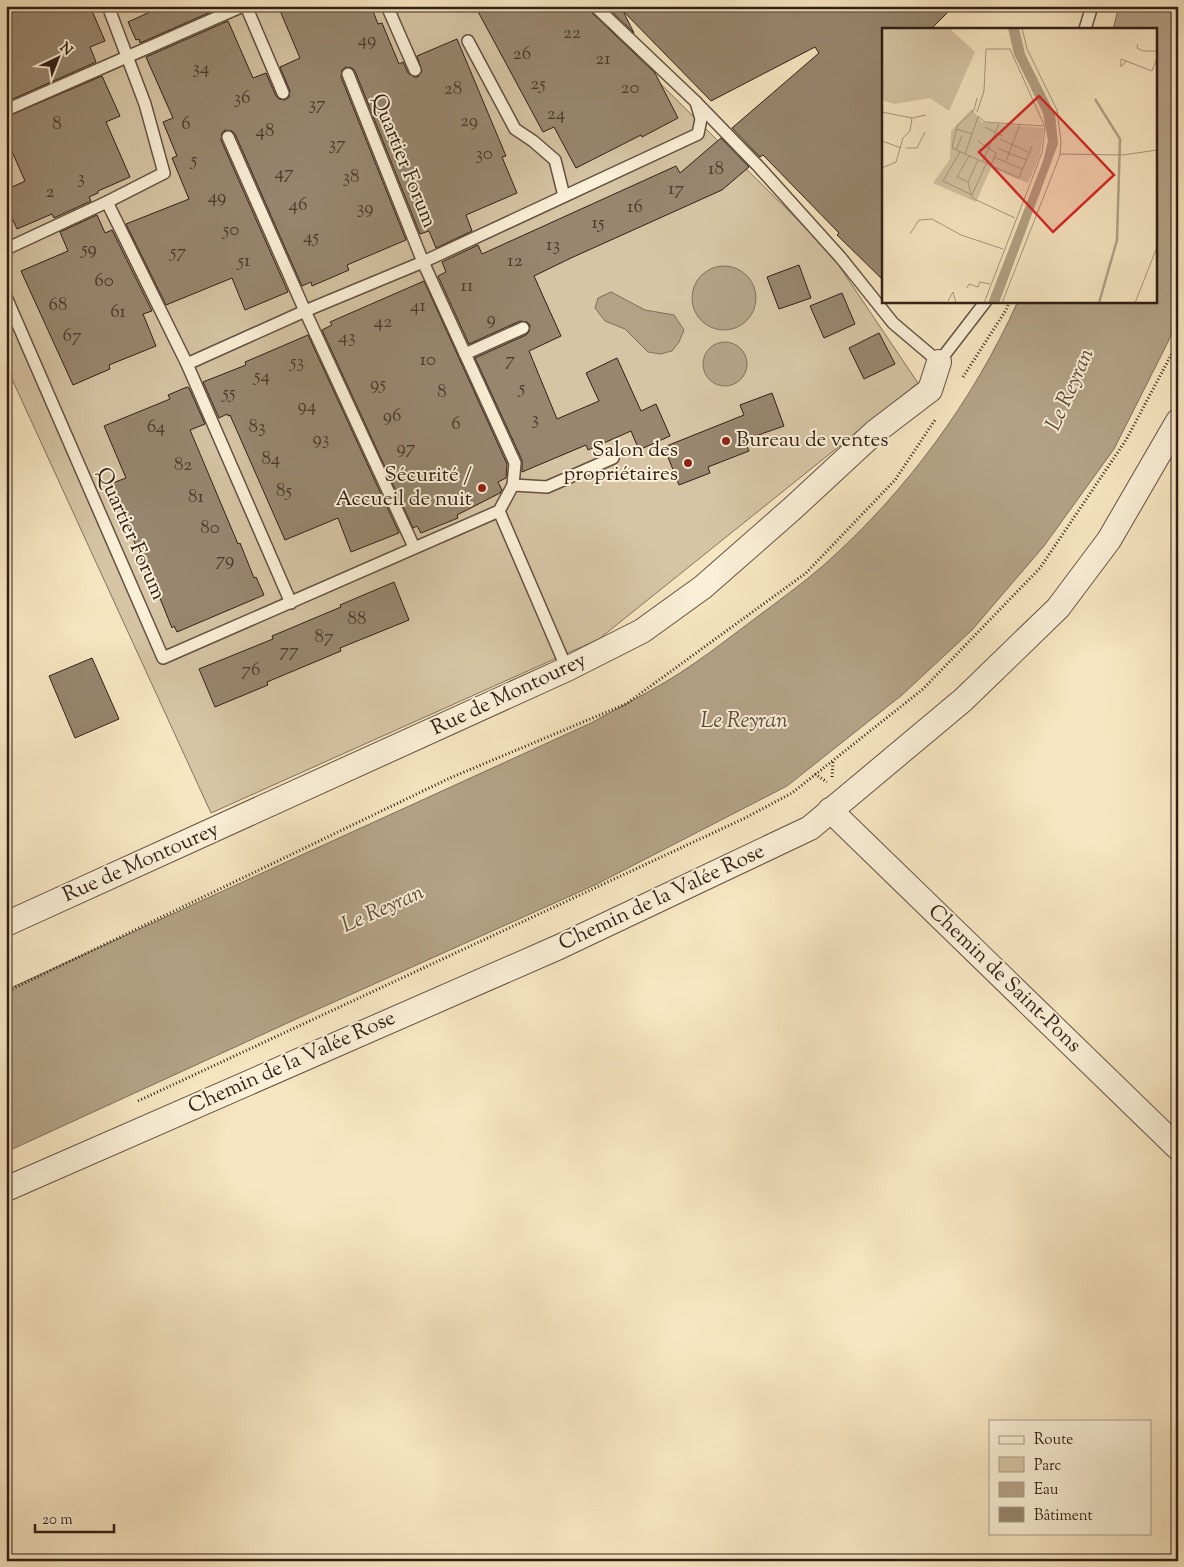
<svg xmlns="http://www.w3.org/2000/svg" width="1184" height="1567" font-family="'Sorts Mill Goudy',serif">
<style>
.green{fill:#d6c4a4;stroke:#84725d}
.water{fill:#b4a287;stroke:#806e5a}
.building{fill:#98866f;stroke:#321f16}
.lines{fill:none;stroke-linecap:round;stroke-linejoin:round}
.lane-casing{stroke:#635141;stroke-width:14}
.street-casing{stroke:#635141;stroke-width:26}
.path{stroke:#321f16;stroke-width:3;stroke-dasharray:1 2.5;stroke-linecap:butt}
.lane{stroke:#faefd7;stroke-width:11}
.street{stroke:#faefd7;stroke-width:24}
.poi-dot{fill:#8f2418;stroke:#faefd7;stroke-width:2}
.labels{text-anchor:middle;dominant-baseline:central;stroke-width:4;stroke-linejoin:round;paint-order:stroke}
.number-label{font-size:19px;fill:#4c392c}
.street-label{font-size:21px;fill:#321f16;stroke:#faefd7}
.poi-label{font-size:21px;fill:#321f16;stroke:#faefd7;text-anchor:end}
.water-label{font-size:22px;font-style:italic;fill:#604d3e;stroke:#faefd7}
.inset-river{fill:none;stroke:#b4a287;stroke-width:2.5}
.inset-road{fill:none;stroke:#a8967d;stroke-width:1}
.view{fill:#d62828;fill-opacity:0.15;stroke:#d62828;stroke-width:2.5}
.inset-edge{fill:none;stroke:#321f16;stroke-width:2.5}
</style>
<rect width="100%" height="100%" fill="#f7e6c1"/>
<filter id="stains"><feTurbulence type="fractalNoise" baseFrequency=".004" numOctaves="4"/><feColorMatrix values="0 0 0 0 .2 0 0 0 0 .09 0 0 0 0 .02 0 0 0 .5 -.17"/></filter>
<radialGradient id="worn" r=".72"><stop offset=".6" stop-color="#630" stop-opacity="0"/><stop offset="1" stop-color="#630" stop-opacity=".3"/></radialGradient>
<polygon class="green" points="6,6 582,6 829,251 918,383 599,639 211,813 6,366"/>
<g class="water">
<path d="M1119,6h59v311l-10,25 -54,107 -70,97 -72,84 -70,65 -115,91 -190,98 -292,131 -299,137v-162l585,-267c25,-14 51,-27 76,-42 30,-18 58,-40 86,-61 24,-18 49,-36 72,-56 81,-72 148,-163 193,-263h137v-272h-42z"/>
<circle cx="724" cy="298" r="32"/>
<polygon points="611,292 645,310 674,315 684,330 679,342 672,351 660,354 648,352 625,329 605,321 595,308 598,298"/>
<circle cx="725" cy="364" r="22"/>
</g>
<g class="building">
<polygon points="6,6 90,6 105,41 90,47 96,62 6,102"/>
<polygon points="163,6 222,6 222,7 140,43 139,39 136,40 128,22"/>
<polygon points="278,6 371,6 378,24 382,23 399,64 403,62 408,73 414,77 418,77 422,71 417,56 457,39 506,156 502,157 517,193 466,215 472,231 436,248 429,231 420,234 355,71 352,68 346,67 342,70 341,77 406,240 347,265 349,270 312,286 311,282 302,286 235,134 232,131 225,130 222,133 221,140 288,292 245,310 232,278 166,305 126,224 189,199 172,158 177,156 163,122 173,118 146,57 228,21 253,78 266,73 276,96 279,99 285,100 289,97 290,91 280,67 300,58"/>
<polygon points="475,6 588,6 590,11 655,73 678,118 642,137 641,135 576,168 554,127 543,132"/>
<polygon points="606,6 954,6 931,29 883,29 883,280 837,235 839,233 763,155 760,157 732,128 819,53 815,47 711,101 623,11 634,33"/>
<polygon points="102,76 120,116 106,122 130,177 98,191 98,193 89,197 91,201 54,218 52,214 17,229 6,205 6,190 25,181 6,138 6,117"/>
<polygon points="721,138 749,167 722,190 571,258 534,276 561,336 529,351 557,419 599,401 586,373 617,358 641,411 656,404 670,436 639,450 631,431 588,450 586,445 522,472 522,460 475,358 526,335 529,332 530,325 527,322 520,321 469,344 438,276 446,272 442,262 478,245 482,254 676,166 680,173"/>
<polygon points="97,215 105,233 112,230 152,311 143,314 156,346 109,365 110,369 73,385 21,271 68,251 60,232"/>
<polygon points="799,265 811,298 779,309 767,277"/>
<polygon points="424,281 507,464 506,478 498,482 502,490 500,493 457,515 458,518 421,533 417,526 413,528 322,330 332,325 330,322"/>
<polygon points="842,293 855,324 824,338 810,306"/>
<polygon points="879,333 895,364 864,379 849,348"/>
<polygon points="308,335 399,533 351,552 338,518 285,540 230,415 228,416 227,414 219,418 203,382 246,365 245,362"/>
<polygon points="187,387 189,388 205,424 190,430 238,544 240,543 254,578 256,577 264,595 177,632 174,626 172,628 147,566 145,567 110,484 126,478 104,426 170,399 168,395"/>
<polygon points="772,393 784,426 744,440 749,451 708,467 710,473 679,485 664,447 744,415 740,405"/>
<polygon points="394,582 409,620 340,648 341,651 267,682 268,685 215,707 199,669 273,639 272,636 341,607 340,605"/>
<polygon points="92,658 119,719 75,738 49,676"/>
</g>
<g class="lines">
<g class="lane-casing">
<g id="lane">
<polyline points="246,6 283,93"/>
<polyline points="387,6 415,70"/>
<polyline points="595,6 696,102 759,167 841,258 893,323 939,362 986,301"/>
<polyline points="1085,29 1092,6"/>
<polyline points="468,41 515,129 533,141 555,160 564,196"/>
<polyline points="6,110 243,6"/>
<polyline points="228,137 305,311 414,547"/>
<polyline points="107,202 187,364 291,603"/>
<polyline points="6,249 107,202 164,173 145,104 108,6"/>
<polyline points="6,297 163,658 499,511 513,485 515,463 423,262 348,74"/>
<polyline points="465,354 523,328"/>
<polyline points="187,364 305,311 423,262 698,134 701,119 696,102"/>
<polyline points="513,485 547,487 613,458"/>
<polyline points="499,511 567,669"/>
</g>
</g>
<g class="street-casing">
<g id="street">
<polyline points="830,810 1178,1148"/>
<polyline points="6,924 567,669 642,631 703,587 793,508 875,432 930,390 939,362"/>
<polyline points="6,1189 559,947 810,828 963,700 1058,608 1109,540 1178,421"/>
</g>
</g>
<g class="path">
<polyline points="963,377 1006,310 1010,301"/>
<polyline points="815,774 827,782"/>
<polyline points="832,777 833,761"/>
<polyline points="6,992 450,778 626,704 806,573 895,480 935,420"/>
<polyline points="138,1101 745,818 792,793 923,689 1040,568 1126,440 1178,342"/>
</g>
<use href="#lane" class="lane"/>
<use href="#street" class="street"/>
</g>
<g class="poi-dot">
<circle cx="726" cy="441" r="5"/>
<circle cx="688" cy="463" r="5"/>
<circle cx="482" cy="488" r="5"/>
</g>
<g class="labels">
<g class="number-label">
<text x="572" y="33">22</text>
<text x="367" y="40">49</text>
<text x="522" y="54">26</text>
<text x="603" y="59">21</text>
<text x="201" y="68">34</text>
<text x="538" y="84">25</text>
<text x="630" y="88">20</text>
<text x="453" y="89">28</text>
<text x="242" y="98">36</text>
<text x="317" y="104">37</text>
<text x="556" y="114">24</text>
<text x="469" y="121">29</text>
<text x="57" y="124">8</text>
<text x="186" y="124">6</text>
<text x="265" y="131">48</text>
<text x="337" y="144">37</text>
<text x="484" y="154">30</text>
<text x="194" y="160">5</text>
<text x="716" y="169">18</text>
<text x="284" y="173">47</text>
<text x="351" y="177">38</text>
<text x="81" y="178">3</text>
<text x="676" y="189">17</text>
<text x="50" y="192">2</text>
<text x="217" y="197">49</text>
<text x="298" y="205">46</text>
<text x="635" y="207">16</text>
<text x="365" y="208">39</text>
<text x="598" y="223">15</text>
<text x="231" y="230">50</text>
<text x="311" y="237">45</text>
<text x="553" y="245">13</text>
<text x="89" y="249">59</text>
<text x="178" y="252">57</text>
<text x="244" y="261">51</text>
<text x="515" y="261">12</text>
<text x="104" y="281">60</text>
<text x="467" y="286">11</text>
<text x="58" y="305">68</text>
<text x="418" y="306">41</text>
<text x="118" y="312">61</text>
<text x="491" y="319">9</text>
<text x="383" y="322">42</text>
<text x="72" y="336">67</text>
<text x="347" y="337">43</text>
<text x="428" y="360">10</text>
<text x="510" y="360">7</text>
<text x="297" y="362">53</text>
<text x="262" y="376">54</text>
<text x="378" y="384">95</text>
<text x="522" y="388">5</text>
<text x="442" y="392">8</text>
<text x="229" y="393">55</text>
<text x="307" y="406">94</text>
<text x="392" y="416">96</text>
<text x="535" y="419">3</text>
<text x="456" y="424">6</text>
<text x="156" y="427">64</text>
<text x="257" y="427">83</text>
<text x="321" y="439">93</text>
<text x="406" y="448">97</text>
<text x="271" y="459">84</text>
<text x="183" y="465">82</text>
<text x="284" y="491">85</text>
<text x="196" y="497">81</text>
<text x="210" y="528">80</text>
<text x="225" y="560">79</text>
<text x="357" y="619">88</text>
<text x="324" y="637">87</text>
<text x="289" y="651">77</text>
<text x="251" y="670">76</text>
</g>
<g class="street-label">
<text transform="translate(403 161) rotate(68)">Quartier Forum</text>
<text transform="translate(130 534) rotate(66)">Quartier Forum</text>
<text transform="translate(509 695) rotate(-25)">Rue de Montourey</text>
<text transform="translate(141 863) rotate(-24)">Rue de Montourey</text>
<text transform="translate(662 898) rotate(-25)">Chemin de la Valée Rose</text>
<text transform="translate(1004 979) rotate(44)">Chemin de Saint-Pons</text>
<text transform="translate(292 1063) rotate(-24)">Chemin de la Valée Rose</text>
</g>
<g class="poi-label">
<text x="736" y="441" text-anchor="start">Bureau de ventes</text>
<text x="678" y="451">Salon des<tspan x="678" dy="24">propriétaires</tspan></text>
<text x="472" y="476">Sécurité /<tspan x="472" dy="24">Accueil de nuit</tspan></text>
</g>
<g class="water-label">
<text transform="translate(1071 390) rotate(-66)">Le Reyran</text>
<text x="744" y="722">Le Reyran</text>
<text transform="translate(383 910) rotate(-24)">Le Reyran</text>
</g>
</g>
<g transform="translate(882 28)">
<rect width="275" height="275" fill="#f7e6c1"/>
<path d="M0,0h67l26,24 -26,59 -19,-13 -36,6 -12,-4zM90,81l10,13 62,6 -4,28 -12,27 -37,-15 -15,34 -43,-19 17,-24 1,-28z" fill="#d6c4a4"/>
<path d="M126,0h11l6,26 30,60 3,30 -59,159h-11l55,-142 5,-20 -5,-28 -29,-59z" fill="#b4a287"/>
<path class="inset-river" d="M213,71l25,40 -3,101 -18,63"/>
<path class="inset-road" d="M256,16l-1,4 6,3h14M244,33l-5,6v-8l31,12 5,-13M95,70l-3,12 -17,16 -5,22 67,30 13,-32M0,84l30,6 14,-3M95,84l7,-21 2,-42h24l35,78 -3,26 -58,150M96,88l7,6 59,4M103,99l18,9M74,101l16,5M118,111l28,13M0,113l19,7M96,113l18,12 -5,12M24,120h11l8,-16M115,120l29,12M74,122l6,-14M78,124l-17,29 29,14 14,-31M83,126l13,-37M178,126l63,1 34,-5M87,128l-12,21 11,5 10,-22M112,129l28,12M101,133l16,-37M124,133l14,-37M0,140l14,-6 7,-24 7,-7 2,-13M86,154l4,16 43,20M28,206l9,-14 13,-1 29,16 42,14M85,260l2,-4 9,3 2,-5 10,2M66,273l5,-9 3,11M120,275l58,-148 1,-13 -4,-32 -30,-61 -5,-21M253,275l22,-56"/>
<path class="view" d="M157,68l75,79 -61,57 -74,-80z"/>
<rect width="275" height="275" class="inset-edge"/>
</g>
<rect width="1184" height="1567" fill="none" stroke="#f7e6c1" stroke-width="25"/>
<rect x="8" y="8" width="1169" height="1552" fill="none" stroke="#321f16" stroke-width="2.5"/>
<rect x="12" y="12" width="1159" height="1542" fill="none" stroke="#321f16"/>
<rect x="989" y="1420" width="162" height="115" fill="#faefd7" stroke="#aa9c8a"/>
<rect x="999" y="1436" width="25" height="8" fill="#faefd7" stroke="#aa9c8a"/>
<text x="1034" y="1444" font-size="15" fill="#321f16">Route</text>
<rect x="999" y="1457" width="25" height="15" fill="#d6c4a4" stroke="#aa9c8a"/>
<text x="1034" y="1470" font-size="15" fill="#321f16">Parc</text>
<rect x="999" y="1482" width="25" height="15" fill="#b4a287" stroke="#aa9c8a"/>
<text x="1034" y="1494" font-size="15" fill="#321f16">Eau</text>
<rect x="999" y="1507" width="25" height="15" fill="#98866f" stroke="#aa9c8a"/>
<text x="1034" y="1520" font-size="15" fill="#321f16">Bâtiment</text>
<g transform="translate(58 58) rotate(43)" stroke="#faefd7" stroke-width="4" paint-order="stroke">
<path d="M0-4L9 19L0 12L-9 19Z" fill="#321f16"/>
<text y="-8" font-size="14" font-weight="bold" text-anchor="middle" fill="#321f16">N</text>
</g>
<path d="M35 1524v8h79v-8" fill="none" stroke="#321f16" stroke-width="2.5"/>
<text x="42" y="1524" font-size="15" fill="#321f16" stroke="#faefd7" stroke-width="4" paint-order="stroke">20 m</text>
<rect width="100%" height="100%" filter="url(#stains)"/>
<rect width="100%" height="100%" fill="url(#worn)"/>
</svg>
